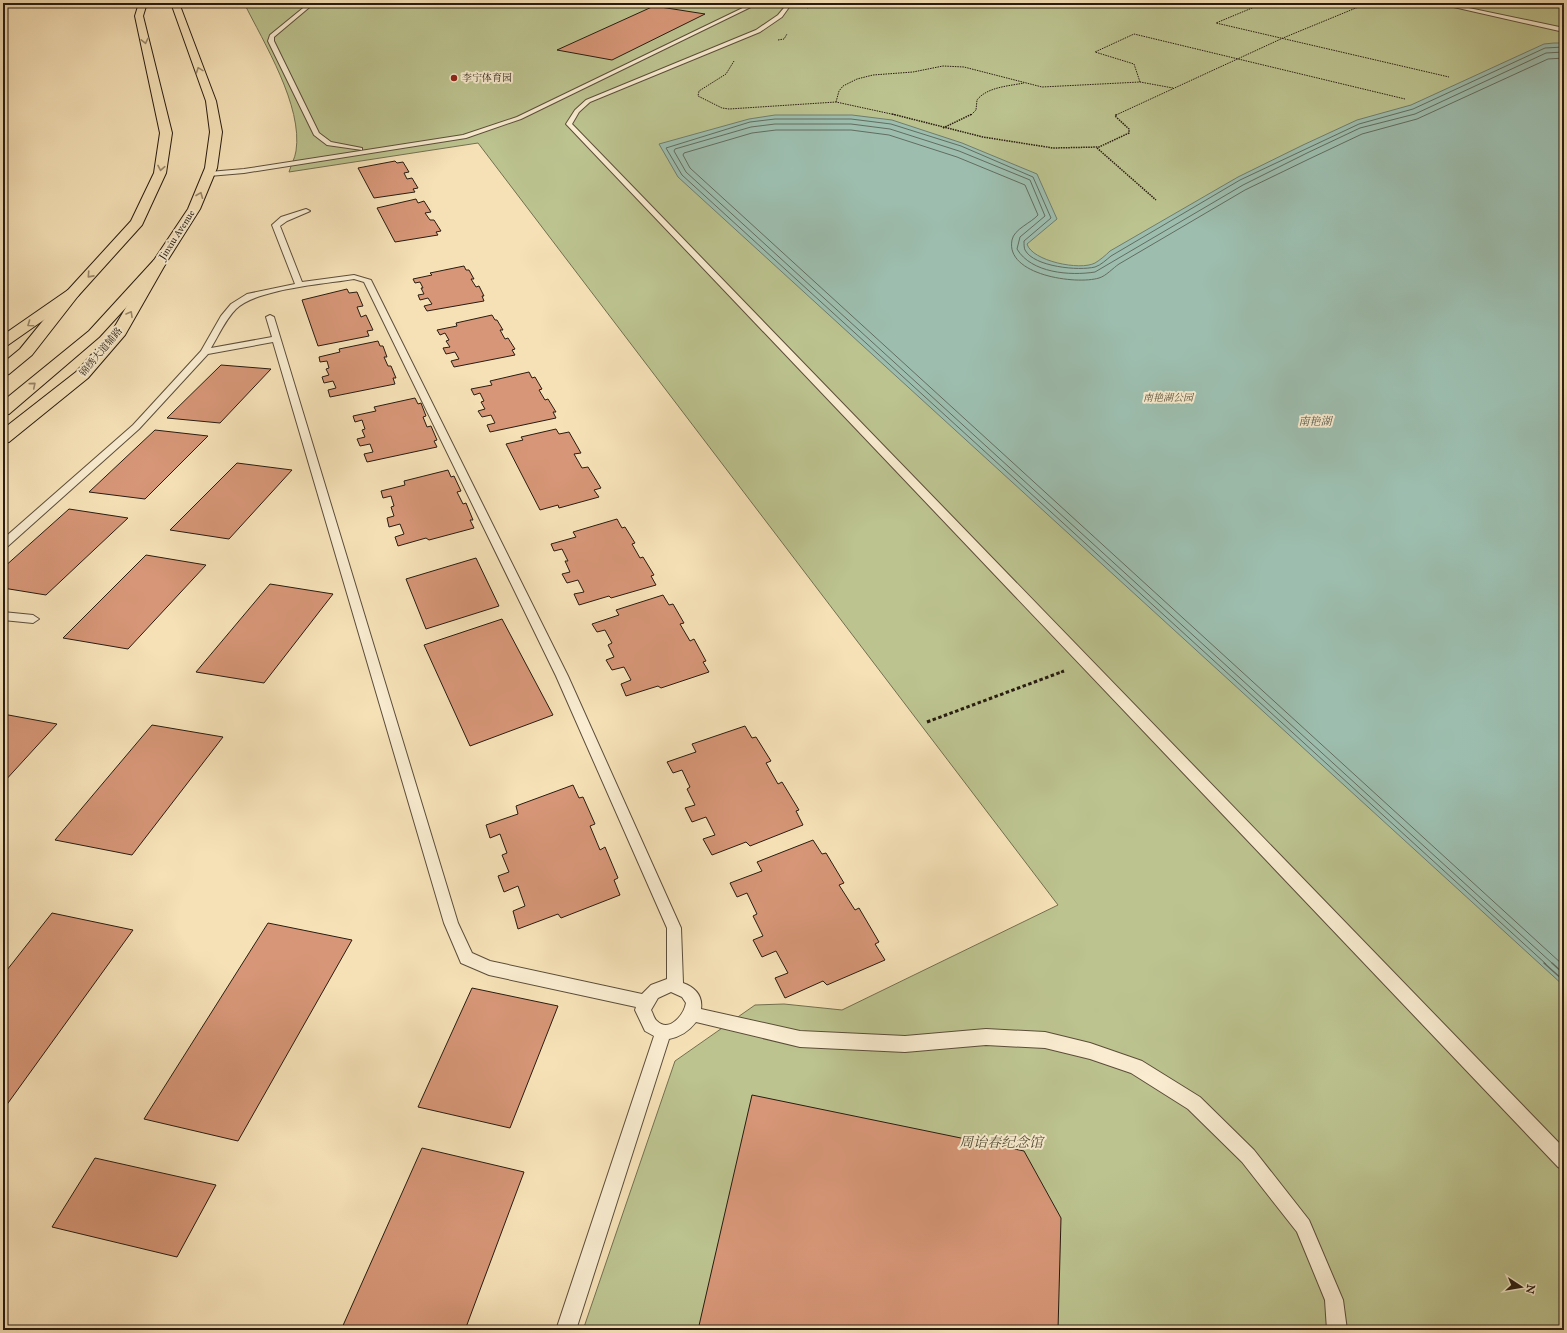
<svg xmlns="http://www.w3.org/2000/svg" width="1567" height="1333" font-family="'IM FELL Great Primer','Noto Serif SC',serif">
<style>
.green{fill:#bcc38f;stroke:#727050}
.water{fill:#9dbeaf;stroke:#6e7d70}
.lines{fill:none;stroke-linecap:round;stroke-linejoin:round}
.shore-far1{stroke:#626d60;stroke-width:1}
.shore{stroke:#626d60;stroke-width:1.5}
.building{fill:#d69677;stroke:#281c11}
.service-casing{stroke:#5c4d3a;stroke-width:2}
.primary-casing{stroke:#281c11;stroke-width:2}
.trunk-casing{stroke:#281c11;stroke-width:2}
.path-far3{stroke:#281c11;stroke-width:1;stroke-dasharray:1.5 1;stroke-linecap:butt}
.path-far2{stroke:#281c11;stroke-width:1.5;stroke-dasharray:1.5 1;stroke-linecap:butt}
.path-far1{stroke:#281c11;stroke-width:2;stroke-dasharray:2 1.5;stroke-linecap:butt}
.path{stroke:#281c11;stroke-width:3;stroke-dasharray:3.5 2.5;stroke-linecap:butt}
.service{fill:#f9ecd0;fill-rule:evenodd}
.primary{fill:#f6e1b7;fill-rule:evenodd}
.trunk{fill:#f6e1b7;fill-rule:evenodd}
.oneway{stroke:#99886c}
.poi-dot{fill:#8f2418;stroke:#f9ecd0;stroke-width:1.5}
.labels{text-anchor:middle;dominant-baseline:central;stroke-width:4;stroke-linejoin:round;paint-order:stroke}
.far-poi-label{font-size:10px;fill:#281c11;stroke:#f9ecd0;text-anchor:start}
.far-street-label{font-size:10px;fill:#281c11;stroke:#f9ecd0}
.far-park-label{font-size:10px;font-style:italic;fill:#544e37;stroke:#f9ecd0}
.far-water-label{font-size:11px;font-style:italic;fill:#515548;stroke:#f9ecd0}
.near-park-label{font-size:14px;font-style:italic;fill:#544e37;stroke:#f9ecd0}
</style>
<rect width="100%" height="100%" fill="#f6e1b7"/>
<filter id="stains"><feTurbulence type="fractalNoise" baseFrequency=".005" numOctaves="4"/><feColorMatrix values="0 0 0 0 .2 0 0 0 0 .09 0 0 0 0 .02 0 0 0 .5 -.17"/></filter>
<radialGradient id="worn" r=".72"><stop offset=".6" stop-color="#630" stop-opacity="0"/><stop offset="1" stop-color="#630" stop-opacity=".3"/></radialGradient>
<path class="green" d="M244,3h1320v1327h-981l92,-269 80,-56 29,-1 58,6 216,-105 -580,-762 -189,29c2,-7 6,-14 7,-21 7,-45 -32,-108 -52,-148z"/>
<path class="water" d="M1554,43h10v943l-886,-809 -19,-33 90,-25 26,-4h77l40,5 70,23 75,31 20,45 -30,25c5,17 53,27 68,19 5,-3 11,-8 15,-12l128,-74 65,-32 54,-25 54,-15 133,-61z"/>
<g class="lines">
<g class="shore-far1">
<path d="M1546,964l-864,-789 -16,-27 84,-26 25,-3h76l40,5 70,22 72,31 18,41 -27,23c0,3 0,7 1,9 9,17 54,21 70,17 6,-2 11,-7 16,-11l129,-76 119,-56 54,-15 132,-61 19,-1"/>
<path d="M1553,964l-867,-792 -12,-21 1,-2 76,-22 24,-3h76l39,5 69,22 71,29 15,36 -25,21 -3,12c14,24 53,27 78,23l148,-87 64,-32 53,-25 55,-14 131,-61 18,-1"/>
<path d="M1562,964l-872,-796 -7,-13 1,-2 68,-20 24,-3h75l38,5 68,22 68,28 13,30c-7,8 -24,14 -26,25 -7,35 64,45 87,38 7,-2 14,-10 20,-14l126,-74 64,-31 53,-25 55,-15 131,-60 16,-1"/>
</g>
<g class="shore">
<polyline points="1544,963 1564,981"/>
<polyline points="1552,963 1564,974"/>
<polyline points="1561,963 1564,966"/>
</g>
</g>
<g class="building">
<polygon points="654,6 705,14 612,60 557,50"/>
<polygon points="395,161 397,163 403,162 409,172 404,173 407,179 412,178 418,188 413,189 415,192 374,198 358,168"/>
<polygon points="416,199 418,203 424,201 431,212 425,213 430,220 434,220 441,231 436,232 438,235 395,242 377,208"/>
<polygon points="464,266 466,270 469,270 474,279 471,279 476,287 479,286 484,296 482,296 484,301 427,311 424,306 432,304 428,298 420,300 418,295 424,294 421,288 423,288 420,282 415,283 413,279 432,275 430,273"/>
<polygon points="347,289 349,293 357,292 363,306 357,307 361,317 366,315 373,330 367,331 369,336 318,346 302,300"/>
<polygon points="492,315 495,320 497,320 503,330 500,330 505,339 508,338 515,349 512,350 515,355 454,367 451,361 459,359 455,352 446,354 443,348 450,347 446,341 449,340 445,333 440,335 437,330 457,326 456,323"/>
<polygon points="378,341 380,346 383,346 387,357 384,357 388,366 391,366 396,378 393,378 395,384 330,397 328,390 336,388 333,381 324,383 322,377 329,375 326,369 329,368 327,361 320,362 319,357 340,352 339,349"/>
<polygon points="221,365 271,369 220,423 167,418"/>
<polygon points="529,372 532,378 535,377 542,389 539,390 545,400 548,399 556,412 553,412 556,418 490,432 487,425 495,423 491,415 482,417 478,411 485,409 481,402 484,401 480,393 474,395 471,389 492,385 490,381"/>
<polygon points="415,398 418,404 421,403 426,416 423,417 427,427 431,426 437,440 434,441 437,447 367,462 364,454 373,452 370,444 360,446 357,439 365,437 362,430 365,429 362,420 355,422 353,416 376,411 374,407"/>
<polygon points="556,429 559,434 569,432 581,453 574,454 582,468 588,467 601,488 594,490 599,497 559,508 558,505 540,510 506,444 523,440 521,437"/>
<polygon points="155,430 208,436 145,499 89,492"/>
<polygon points="237,463 292,470 229,539 170,530"/>
<polygon points="448,470 451,477 454,476 461,491 457,492 463,504 466,503 473,520 470,520 474,528 429,540 426,538 398,546 395,537 404,534 400,524 389,527 387,518 394,516 391,507 394,506 391,496 383,498 381,491 405,485 404,481"/>
<polygon points="69,509 128,518 46,595 3,588 3,568"/>
<polygon points="617,519 622,528 625,527 635,543 632,544 640,558 643,557 654,575 651,576 656,585 611,598 609,596 579,605 574,594 584,592 578,580 567,583 562,574 570,572 565,561 568,561 562,549 554,551 551,544 576,537 573,532"/>
<polygon points="146,555 206,565 128,649 63,638"/>
<polygon points="476,558 499,606 426,629 406,579"/>
<polygon points="270,584 333,594 264,683 196,672"/>
<polygon points="663,595 669,605 673,604 684,623 680,624 690,641 694,639 706,661 703,662 709,672 661,688 658,686 626,696 621,684 631,680 624,667 612,670 606,660 614,657 608,645 612,643 605,630 597,632 592,624 619,615 616,610"/>
<polygon points="502,619 553,715 470,746 424,645"/>
<polygon points="3,714 57,724 3,783"/>
<polygon points="152,725 223,737 132,855 55,840"/>
<polygon points="745,726 752,738 756,737 771,761 766,763 778,784 782,782 799,810 796,811 803,825 750,846 746,842 712,855 703,839 715,835 706,817 692,822 685,808 695,805 687,789 690,787 682,770 673,773 667,762 696,752 692,744"/>
<polygon points="573,785 579,798 583,797 595,824 590,826 600,850 605,847 618,878 614,880 620,895 561,918 558,914 518,929 513,911 525,906 518,886 504,892 498,876 509,872 502,855 507,853 500,834 490,838 486,825 518,814 516,806"/>
<polygon points="813,840 822,854 826,853 844,883 839,885 855,910 859,908 879,942 875,944 885,960 827,985 823,981 785,998 775,978 788,973 776,951 762,957 753,940 763,936 753,916 757,914 747,893 737,897 730,883 762,871 757,862"/>
<polygon points="52,913 133,930 3,1110 3,975"/>
<polygon points="268,923 352,940 238,1141 144,1119"/>
<polygon points="472,988 558,1006 510,1128 418,1107"/>
<polygon points="752,1095 1024,1151 1061,1218 1058,1330 698,1330"/>
<polygon points="422,1148 524,1172 465,1330 341,1330"/>
<polygon points="95,1158 216,1185 177,1257 52,1227"/>
</g>
<g class="lines">
<g class="service-casing">
<g id="service">
<polygon points="753,3 759,3 521,119 466,138 244,173 209,176 206,174 209,172 244,169 463,135 517,117"/>
<polygon points="788,3 792,3 782,17 760,32 590,102 579,112 572,124 1564,1148 1564,1170 1558,1167 566,124 575,110 586,100 756,30 778,15"/>
<polygon points="1436,3 1445,3 1564,28 1564,32"/>
<polygon points="308,4 312,5 274,37 274,41 319,133 331,142 362,148 362,150 327,145 314,135 268,41 270,35"/>
<path d="M306,209l4,2 -2,1 -21,9 -7,5 22,56 52,-7 17,5 197,396 113,252 2,55c11,4 20,12 18,26l99,22 105,5 81,-7 59,3 45,11 52,18 58,36 54,53 55,70 34,80 4,30h-20l-2,-30 -28,-68 -55,-70 -54,-53 -57,-36 -41,-14 -45,-11 -59,-3 -81,7 -105,-5 -104,-25c-7,9 -16,15 -27,17l-93,291h-20l98,-294 -9,-5 -10,-21 1,-3 -147,-32 -28,-12 -17,-40 -171,-581 -65,12 -69,75 -132,118 -4,1v-9l130,-114 68,-74 20,-35 10,-12 16,-10 48,-10 -23,-59 9,-8zM354,279l10,3 192,394 111,252v51l-16,6 -9,9 -152,-33 -18,-8 -14,-30 -184,-606 -4,-2 -4,2 6,20 -61,11c8,-13 14,-28 25,-39 20,-20 89,-25 118,-30zM671,992l11,5 4,6c-2,12 -17,30 -29,18 -3,-2 -4,-8 -6,-11l7,-12z"/>
<polygon points="3,612 33,615 39,619 33,623 3,620"/>
</g>
</g>
<g class="primary-casing">
<g id="primary">
<polygon points="159,259 164,260 166,263 125,335 88,378 9,442 3,443 3,429 76,372 111,333 152,263 154,260"/>
<polygon points="73,289 78,290 80,293 78,296 8,345 3,347 3,335 68,290"/>
</g>
</g>
<g class="trunk-casing">
<g id="trunk">
<polygon points="139,3 147,3 143,16 172,133 166,173 142,225 78,296 32,355 9,374 3,376 3,363 20,349 68,290 131,221 154,173 160,133 135,16"/>
<polygon points="171,3 179,3 216,101 222,132 217,168 200,209 164,266 99,337 9,414 3,415 3,401 89,331 154,260 188,209 205,168 210,132 206,101"/>
</g>
</g>
<g class="path-far3">
<polyline points="1264,3 1216,23 1449,77"/>
<polyline points="807,8 817,3"/>
<polyline points="778,40 784,39 787,34"/>
<polyline points="734,61 726,74 699,91 698,96 722,108 729,109 836,102 896,115"/>
<polyline points="1140,82 1134,64 1095,52 1134,34 1405,99"/>
<polyline points="836,102 839,91 843,86 857,79 873,75 913,72 943,66 964,67 1042,87 1140,82 1173,88"/>
<path d="M971,115l5,-5 1,-10c10,-13 32,-14 47,-17"/>
<polyline points="1116,115 1283,38 1368,3"/>
</g>
<g class="path-far2">
<polyline points="892,114 983,137 1053,148 1099,147 1129,133 1129,129 1115,116 1117,114"/>
<polyline points="943,128 972,114"/>
<polyline points="1097,148 1156,200"/>
</g>
<polyline class="path-far1" points="1061,672 1064,671"/>
<polyline class="path" points="927,722 1064,671"/>
<use href="#service" class="service"/>
<use href="#primary" class="primary"/>
<use href="#trunk" class="trunk"/>
</g>
<defs><path id="oneway-chevron" d="M-2-3.5L2.5 0L-2 3.5" fill="none" stroke-width="1.6" stroke-linecap="round" stroke-linejoin="round"/></defs>
<g class="oneway">
<use href="#oneway-chevron" transform="translate(145 41) rotate(77)"/>
<use href="#oneway-chevron" transform="translate(199 70) rotate(-110)"/>
<use href="#oneway-chevron" transform="translate(161 168) rotate(101)"/>
<use href="#oneway-chevron" transform="translate(200 195) rotate(-68)"/>
<use href="#oneway-chevron" transform="translate(90 275) rotate(132)"/>
<use href="#oneway-chevron" transform="translate(130 314) rotate(-60)"/>
<use href="#oneway-chevron" transform="translate(30 324) rotate(145)"/>
<use href="#oneway-chevron" transform="translate(33 385) rotate(-40)"/>
</g>
<circle class="poi-dot" cx="454" cy="78" r="4"/>
<g class="labels">
<g class="far-poi-label">
<text x="462" y="78">李宁体育园</text>
</g>
<g class="far-street-label">
<text transform="translate(177 235) rotate(-57)">Jinxiu Avenue</text>
<text transform="translate(101 352) rotate(-50)">锦绣大道辅路</text>
</g>
<g class="far-park-label">
<text x="1168" y="398">南艳湖公园</text>
</g>
<g class="far-water-label">
<text x="1315" y="421">南艳湖</text>
</g>
<g class="near-park-label">
<text x="1001" y="1142">周诒春纪念馆</text>
</g>
</g>
<rect width="1567" height="1333" fill="none" stroke="#f6e1b7" stroke-width="16"/>
<rect x="4" y="4" width="1559" height="1325" fill="none" stroke="#281c11" stroke-width="2"/>
<rect x="8" y="8" width="1551" height="1317" fill="none" stroke="#281c11"/>
<g transform="translate(1521 1287) rotate(102)" stroke="#f9ecd0" stroke-width="3" paint-order="stroke">
<path d="M0-3L7 15L0 10L-7 15Z" fill="#281c11"/>
<text y="-6" font-size="11" font-weight="bold" text-anchor="middle" fill="#281c11">N</text>
</g>
<rect width="100%" height="100%" filter="url(#stains)"/>
<rect width="100%" height="100%" fill="url(#worn)"/>
</svg>
